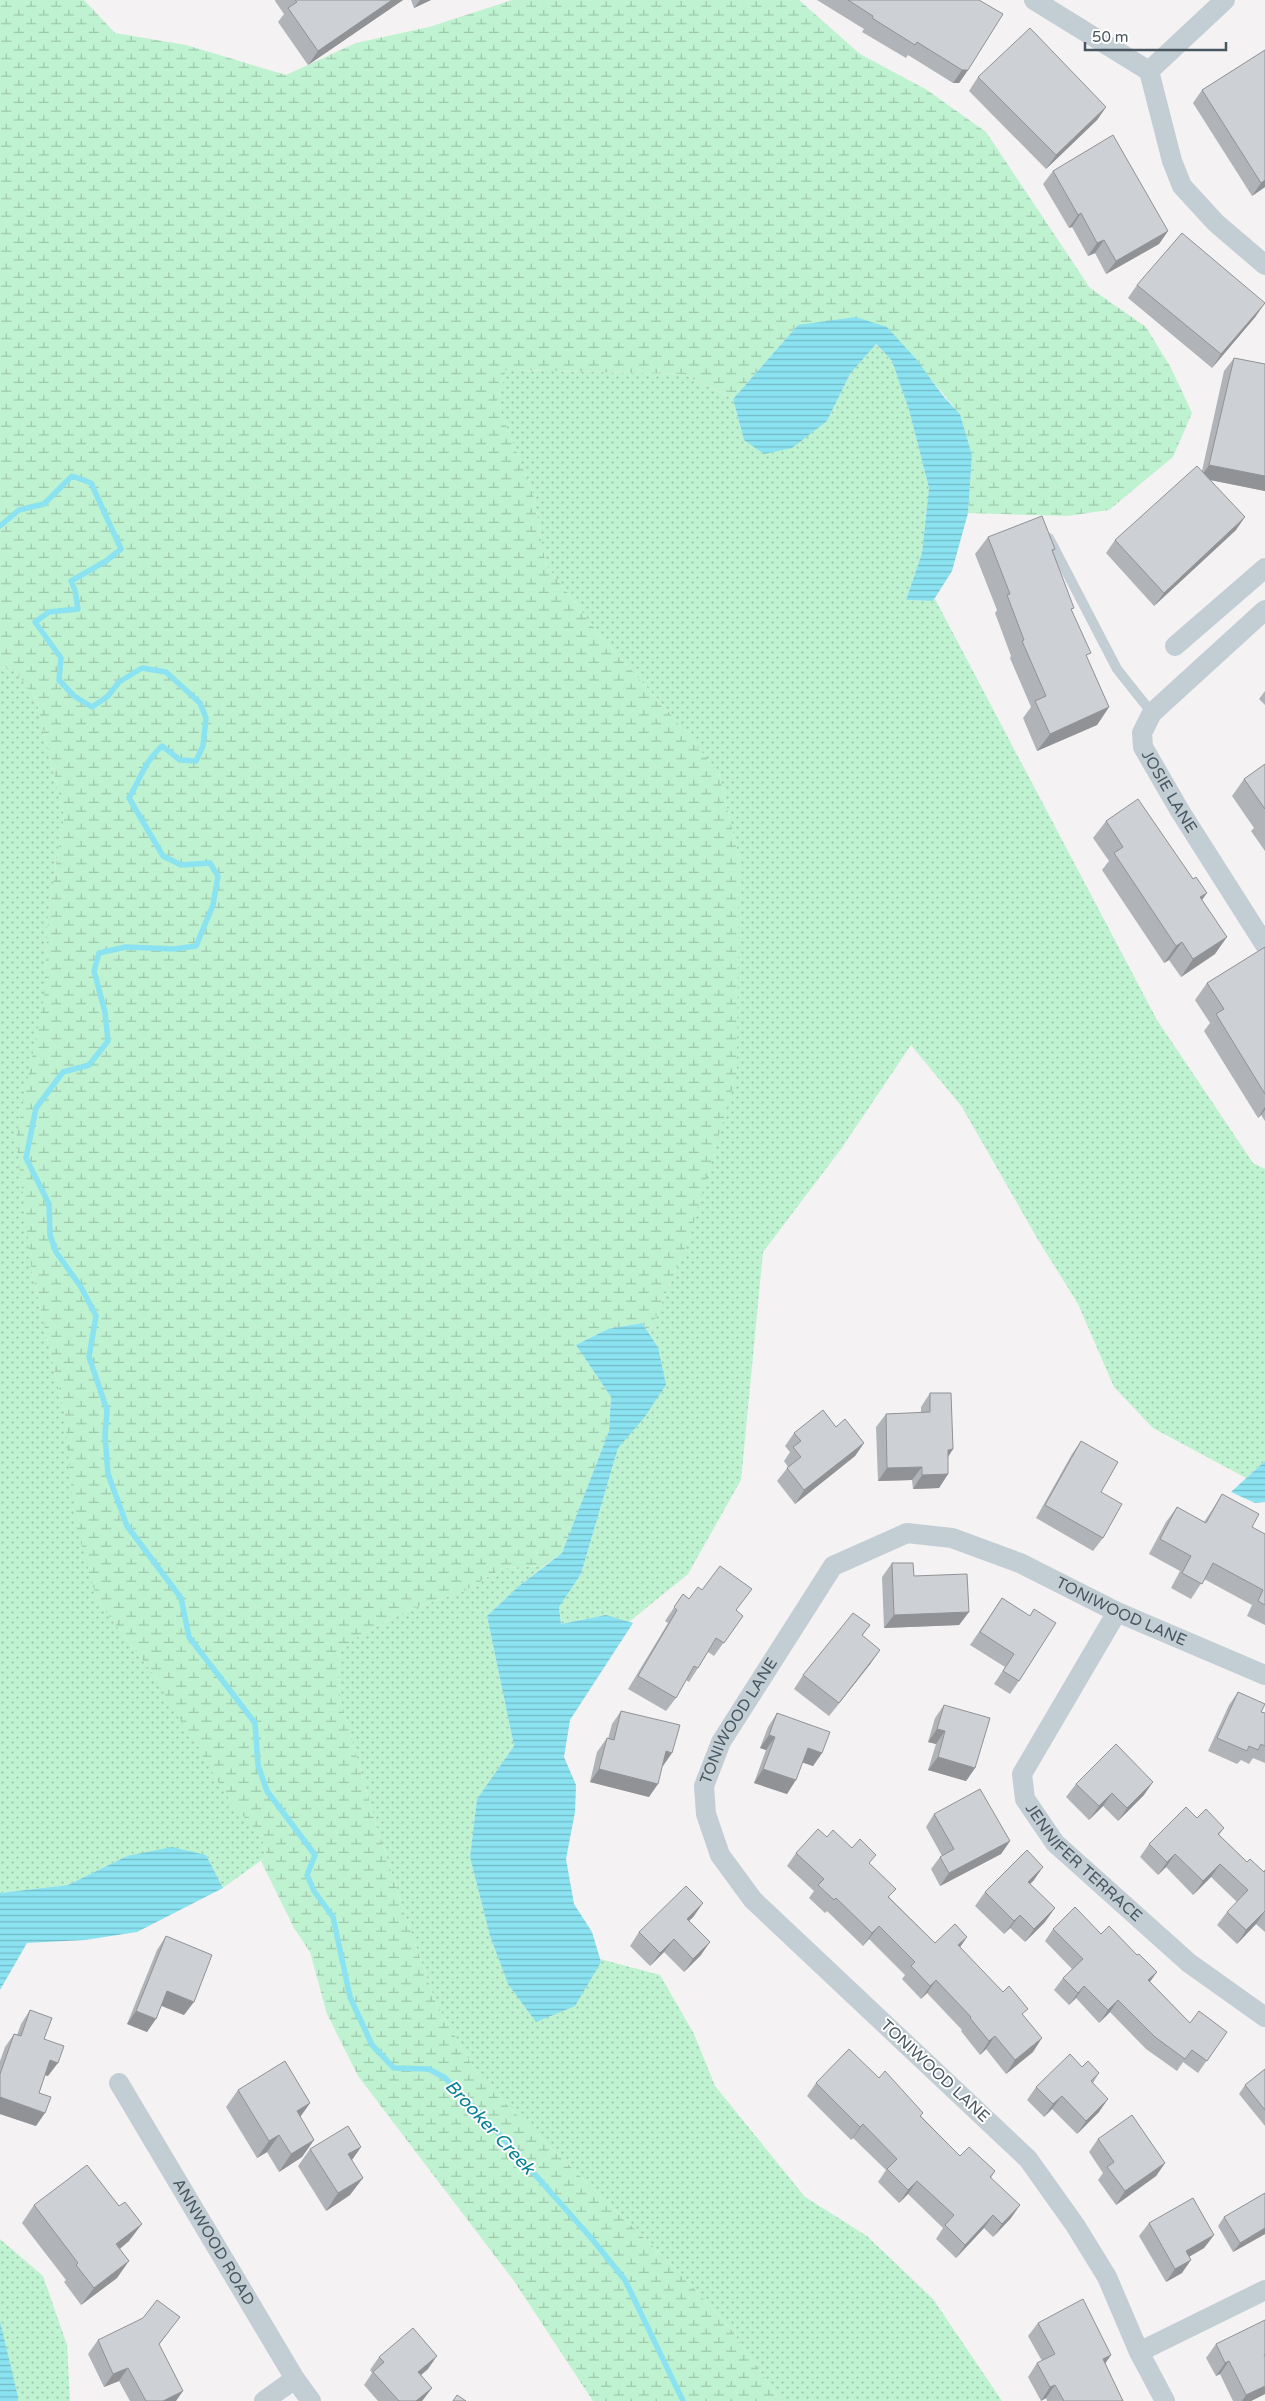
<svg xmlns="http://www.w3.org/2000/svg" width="1265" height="2401" font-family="'Varela Round',sans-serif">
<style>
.grass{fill:url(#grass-dots)}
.wetland{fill:url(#wetland-marsh)}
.water{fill:url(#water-rules)}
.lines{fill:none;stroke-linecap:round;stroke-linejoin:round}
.stream{stroke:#8be2f1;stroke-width:5.5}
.lane{stroke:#c2cdd4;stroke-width:10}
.street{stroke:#c2cdd4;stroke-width:20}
.wall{fill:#b0b4b8}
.shaded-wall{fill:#909296}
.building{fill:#cdd1d6;stroke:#909296}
.labels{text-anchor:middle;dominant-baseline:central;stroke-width:4;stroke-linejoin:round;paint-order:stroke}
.street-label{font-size:16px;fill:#485660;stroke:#fff}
.water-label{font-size:18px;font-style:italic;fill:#078096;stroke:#fff}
</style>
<defs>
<pattern id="grass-dots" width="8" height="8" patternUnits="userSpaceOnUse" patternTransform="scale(1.25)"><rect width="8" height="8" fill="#bff2d0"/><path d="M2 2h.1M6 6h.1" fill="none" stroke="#9dc7ac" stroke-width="1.8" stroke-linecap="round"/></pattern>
<pattern id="wetland-marsh" width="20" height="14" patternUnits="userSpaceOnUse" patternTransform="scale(1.25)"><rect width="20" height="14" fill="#bff2d0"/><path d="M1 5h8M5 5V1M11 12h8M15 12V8" fill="none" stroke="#9dc7ac"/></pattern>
<pattern id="water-rules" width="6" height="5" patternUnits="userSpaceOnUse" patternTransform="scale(1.25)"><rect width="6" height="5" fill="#8be2f1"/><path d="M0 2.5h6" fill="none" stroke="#74bac7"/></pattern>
</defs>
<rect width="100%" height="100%" fill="#f4f2f2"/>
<g class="grass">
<polygon points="875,344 892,361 909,410 929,488 922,553 906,600 933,601 935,599 1157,1020 1253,1163 1265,1169 1265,1461 1246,1478 1153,1428 1114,1387 1078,1304 1037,1238 962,1107 911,1045 841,1149 763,1252 741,1480 688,1574 629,1622 606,1615 561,1624 559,1607 581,1574 618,1448 658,1347 649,1333 688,1242 704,1181 736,964 739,859 719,773 662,704 601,637 546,565 533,493 497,403 506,370 683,374 733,399 744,440 827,421 850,374"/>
<polygon points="0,667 13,668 36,699 64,816 48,914 32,1272 65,1416 97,1600 160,1683 167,1697 261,1835 267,1856 223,1888 206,1855 127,1856 68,1885 0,1893"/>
<polygon points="544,1566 519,1586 487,1616 514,1746 477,1799 470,1857 490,1936 508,1984 601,1963 600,1959 660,1975 694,2034 715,2086 754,2134 805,2197 867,2236 933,2299 1002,2401 781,2401 729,2327 678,2271 480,2079 436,2003 407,1921 375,1821 340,1698 339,1653 357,1637 408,1610 464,1591 503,1568"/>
<polygon points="0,2239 43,2276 67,2345 70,2401 18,2401 0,2321"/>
</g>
<polygon class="wetland" points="0,0 84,0 115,33 186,45 286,75 356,43 429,27 512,0 799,0 860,54 927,90 986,132 1090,288 1146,327 1171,368 1192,413 1173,457 1109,510 1067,516 968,513 972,455 960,414 887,327 798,325 733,399 683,374 506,370 497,403 533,493 546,565 601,637 662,704 719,773 739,859 737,1073 688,1242 649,1333 642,1323 608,1329 576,1345 611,1397 609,1431 562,1553 544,1566 503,1568 464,1591 408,1610 357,1637 339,1653 340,1698 375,1821 407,1921 436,2003 480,2079 678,2271 729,2327 781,2401 593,2401 514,2281 358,2076 327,2014 310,1952 294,1928 261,1861 267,1856 261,1835 232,1804 166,1697 160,1683 97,1600 74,1518 65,1416 32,1272 16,1138 44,996 48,914 64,816 36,699 13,668 0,667"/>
<g class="water">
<polygon points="856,317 887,327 916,359 944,397 960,414 972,455 968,513 952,571 933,601 906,600 922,553 929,488 909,410 892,361 876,344 850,374 827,421 792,448 764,454 744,440 733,399 798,325"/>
<polygon points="642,1323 658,1347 666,1385 644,1418 618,1448 581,1574 559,1607 561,1624 606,1615 633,1623 570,1720 564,1757 576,1785 575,1812 566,1859 574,1904 592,1932 601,1962 575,2006 536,2022 508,1984 490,1936 470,1857 477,1799 514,1746 487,1616 519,1586 562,1553 609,1431 611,1397 576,1345 608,1329"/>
<polygon points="1265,1461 1265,1502 1255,1503 1231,1492"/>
<polygon points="172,1847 206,1855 223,1888 137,1932 85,1940 27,1943 0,1990 0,1893 68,1885 127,1856"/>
<polygon points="0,2321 18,2397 18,2401 0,2401"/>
</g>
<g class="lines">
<path class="stream" d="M0,526l19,-16 25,-6 28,-28 19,7 30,66 -15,12 -35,20 4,9 3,19 -29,3 -14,10 26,36 -2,22 15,16 18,11 16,-11 11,-14 23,-14 24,4 34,31 6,15 -3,28 -7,15 -16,-1 -18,-14c-18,16 -21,32 -33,52l34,58 18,9 29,-2 8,13 -5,29 -17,41 -22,3 -48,-2 -27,6 -5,18 11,41 3,29 -19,24 -26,7 -27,36 -10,50 23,46 1,31 6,17 25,35 15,29 -7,41 18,53 -2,26 3,38 19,52 54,72 8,39 66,86 3,42 9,26 48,64 -8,20 7,16 19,26 17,80 22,48 22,23 35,1 16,9 40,40 107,121 33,41 58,121"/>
<polyline class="lane" points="1049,538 1117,669 1152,713"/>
<g class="street">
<polyline points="1034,0 1149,71"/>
<polyline points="1149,71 1172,161 1182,186 1216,223 1265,265"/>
<polyline points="1149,71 1225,0"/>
<path id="s1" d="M1265,610l-113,103 -10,20 1,14 37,64 85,134"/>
<polyline points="1175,646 1265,568"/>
<path id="s2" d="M1117,1612l-95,162 3,25 30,44 134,120 76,54"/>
<path id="s3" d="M119,2083l176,296 16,22"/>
<polyline points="1139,2352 1265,2290"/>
<polyline points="264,2401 295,2379"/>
<path id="s4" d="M1165,2401l-26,-49 -32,-75 -32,-52 -47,-66 -275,-259 -33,-45 -14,-41 -2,-28 17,-44 112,-176 74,-33 45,5 68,25 97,49 148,63"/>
</g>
</g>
<g class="wall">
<polygon points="275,0 403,0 308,65 278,22 284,14 275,1"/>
<polygon points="411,0 431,0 414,8"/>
<polygon points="817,0 979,0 968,70 959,83 953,83 908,55 906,58 862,32 864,29"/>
<polygon points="1265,50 1265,187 1252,196 1193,103 1202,90"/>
<polygon points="978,77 1106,107 1097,120 1046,169 969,91"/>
<polygon points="1053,171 1168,231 1159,244 1106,274 1095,253 1088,256 1072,227 1069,228 1043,184"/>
<polygon points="1137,285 1256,316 1212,368 1128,298"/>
<polygon points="1234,358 1265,364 1265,491 1211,480 1236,530 1154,606 1106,553 1115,540 1202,471 1224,371"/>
<polygon points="988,537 1055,549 1053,552 1087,658 1109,707 1097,725 1037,751 1023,718 1031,707 1010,658 1011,656 995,613 997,610 975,554"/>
<polygon points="1265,691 1265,705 1259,699"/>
<polygon points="1265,764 1265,851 1251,831 1254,828 1232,796 1244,779"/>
<polygon points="1106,821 1202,900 1215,954 1181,977 1169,960 1164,963 1102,870 1109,861 1093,838"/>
<polygon points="1265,947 1265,1121 1261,1115 1258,1118 1204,1031 1210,1023 1195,1000 1207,983"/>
<polygon points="930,1393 953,1449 948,1457 948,1474 939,1488 913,1489 912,1480 878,1481 876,1427 886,1414 921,1413 921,1407"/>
<polygon points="836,1427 864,1443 855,1456 795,1504 777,1481 788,1467 784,1461 790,1452 785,1446 794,1433"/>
<polygon points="1081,1441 1101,1492 1103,1538 1093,1551 1036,1518 1072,1454"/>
<polygon points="1222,1494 1252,1527 1265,1534 1265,1625 1247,1616 1252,1605 1204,1579 1191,1599 1171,1588 1180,1571 1149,1554 1166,1522 1177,1507 1204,1522 1212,1510"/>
<polygon points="892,1563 914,1576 969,1612 959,1625 884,1628 882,1577"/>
<polygon points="702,1590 743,1616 714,1656 708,1652 698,1668 689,1682 686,1680 676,1698 666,1711 628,1689 668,1623 665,1621 683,1594 689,1599"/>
<polygon points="1002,1598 1029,1616 1019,1681 1010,1694 994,1684 1005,1667 970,1645"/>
<polygon points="870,1625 862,1636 871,1663 829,1716 794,1689 803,1675"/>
<polygon points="1238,1692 1261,1712 1265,1713 1265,1763 1253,1758 1249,1764 1241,1760 1237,1764 1208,1751 1229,1705"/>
<polygon points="944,1705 975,1768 966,1781 928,1770 936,1744 928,1742 935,1718"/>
<polygon points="621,1711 663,1766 662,1766 649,1797 590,1782 597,1752 607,1738 608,1739 612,1724"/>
<polygon points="777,1713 822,1753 813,1766 802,1762 787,1794 754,1783 766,1750 760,1748 768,1727"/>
<polygon points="1076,1784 1144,1795 1118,1821 1103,1806 1089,1820 1066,1797"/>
<polygon points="934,1814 1010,1841 1001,1854 940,1886 931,1869 940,1857 942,1856 926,1827"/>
<polygon points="1197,1818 1224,1828 1219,1835 1247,1862 1264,1872 1265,1870 1265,1932 1256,1924 1237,1944 1217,1925 1227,1912 1237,1902 1211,1877 1193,1895 1166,1867 1158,1875 1140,1857 1149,1844"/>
<polygon points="796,1853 870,1864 890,1898 935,1943 967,1937 960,1947 1023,2015 1033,2052 1006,2074 986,2049 980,2055 961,2031 962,2030 927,1993 921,1999 902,1979 905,1975 869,1939 863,1946 827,1911 825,1913 809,1898 814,1891 787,1866"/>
<polygon points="1034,1880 1030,1884 1045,1922 1025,1942 1010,1928 1004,1934 975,1906 985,1892"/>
<polygon points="694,1916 689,1921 701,1955 684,1972 664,1952 650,1966 630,1946 639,1932"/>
<polygon points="1053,1929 1101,1934 1137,1955 1157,1972 1150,1982 1190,2023 1227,2032 1198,2073 1183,2062 1177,2071 1146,2049 1110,2012 1099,2023 1076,1998 1069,2005 1054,1990 1063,1978 1072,1969 1045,1941"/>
<polygon points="166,1936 184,2015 161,2006 147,2032 127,2024 157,1950"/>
<polygon points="30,2010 44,2039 48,2076 45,2075 39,2093 36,2126 0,2114 0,2061 5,2047 14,2034 17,2035 21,2024"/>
<polygon points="1082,2067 1099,2073 1093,2083 1099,2112 1077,2134 1052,2109 1044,2117 1027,2100 1036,2087"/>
<polygon points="1265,2069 1265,2126 1239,2094 1245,2085"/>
<polygon points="879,2078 921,2116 960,2156 995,2171 991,2178 1011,2218 993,2237 984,2228 956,2258 936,2239 943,2228 908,2194 899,2203 878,2182 886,2170 853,2138 851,2140 807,2096 816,2083"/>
<polygon points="238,2090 310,2103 300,2117 314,2140 302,2157 279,2172 267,2152 257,2158 226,2107"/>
<polygon points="1098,2139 1165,2163 1156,2176 1116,2205 1098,2180 1103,2173 1089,2152"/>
<polygon points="361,2147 352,2160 350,2195 326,2211 298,2166 310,2149"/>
<polygon points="1265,2193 1265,2234 1233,2252 1218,2226 1224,2217"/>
<polygon points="34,2205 129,2241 120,2249 117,2278 81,2305 64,2282 66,2280 22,2223"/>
<polygon points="1149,2223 1214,2235 1204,2248 1189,2257 1182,2273 1166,2282 1139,2236"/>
<polygon points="1038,2323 1111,2355 1105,2363 1123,2401 1047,2401 1046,2398 1041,2401 1028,2377 1037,2363 1042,2361 1028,2336"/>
<polygon points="170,2330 159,2345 176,2401 130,2401 119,2381 104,2387 88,2354 98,2340"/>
<polygon points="1216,2344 1265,2394 1251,2401 1233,2401 1220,2374 1216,2376 1206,2358"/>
<polygon points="379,2357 428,2369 421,2375 432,2388 422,2401 378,2401 364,2385 372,2373 370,2370"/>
</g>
<g class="shaded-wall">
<polygon points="392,0 403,0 308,65 318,51"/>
<polygon points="420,0 431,0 414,8"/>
<polygon points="962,70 968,70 959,83 953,83"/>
<polygon points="1106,107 1097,120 1046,169 1056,155"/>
<polygon points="1265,180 1265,187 1252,196 1261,183"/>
<polygon points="1081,213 1072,227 1069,228 1078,215"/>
<polygon points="1168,231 1159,244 1106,274 1116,261"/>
<polygon points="1104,240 1095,253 1088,256 1097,243"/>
<polygon points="1265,303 1256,316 1212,368 1221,354"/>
<polygon points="1209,465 1265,476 1265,491 1200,478"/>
<polygon points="1245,517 1236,530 1154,606 1164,593"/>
<polygon points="1109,707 1097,725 1037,751 1050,734"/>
<polygon points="1207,893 1195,910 1200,897"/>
<polygon points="1227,937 1215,954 1181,977 1193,959"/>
<polygon points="1182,942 1169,960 1164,963 1176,946"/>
<polygon points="1265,1107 1265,1110 1261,1115 1258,1118"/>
<polygon points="864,1443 855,1456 795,1504 804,1490"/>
<polygon points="953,1449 944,1463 948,1450"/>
<polygon points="922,1467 912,1480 878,1481 887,1468"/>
<polygon points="948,1474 939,1488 913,1489 922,1475"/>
<polygon points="969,1612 959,1625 884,1628 894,1615"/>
<polygon points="880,1650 871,1663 829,1716 839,1703"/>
<polygon points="937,1729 945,1731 936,1744 928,1742"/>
<polygon points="769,1735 775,1737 766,1750 760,1748"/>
<polygon points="808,1748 822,1753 813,1766 798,1761"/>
<polygon points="666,1751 672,1753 663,1766 657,1765"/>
<polygon points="938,1757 975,1768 966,1781 928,1770"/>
<polygon points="599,1769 658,1784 649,1797 590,1782"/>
<polygon points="763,1769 796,1780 787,1794 754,1783"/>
<polygon points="1153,1782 1144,1795 1118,1821 1127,1808"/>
<polygon points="1112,1793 1103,1806 1089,1820 1099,1806"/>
<polygon points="1010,1841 1001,1854 940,1886 949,1873"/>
<polygon points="1175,1854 1166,1867 1158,1875 1167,1862"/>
<polygon points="1220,1864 1211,1877 1193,1895 1203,1881"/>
<polygon points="1043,1867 1034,1880 1019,1895 1028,1882"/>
<polygon points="703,1903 694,1916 678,1932 687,1919"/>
<polygon points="1055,1908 1045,1922 1025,1942 1034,1929"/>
<polygon points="1265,1911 1256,1924 1237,1944 1246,1930"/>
<polygon points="1020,1915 1010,1928 1004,1934 1014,1921"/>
<polygon points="879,1926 869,1939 863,1946 872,1933"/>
<polygon points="967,1937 958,1950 958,1945"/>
<polygon points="674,1939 664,1952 650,1966 660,1953"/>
<polygon points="710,1942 701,1955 684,1972 693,1959"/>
<polygon points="1157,1972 1148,1984 1148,1980"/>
<polygon points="936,1980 927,1993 921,1999 930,1986"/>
<polygon points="1084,1986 1076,1998 1069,2005 1078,1993"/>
<polygon points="167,1991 194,2002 184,2015 158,2004"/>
<polygon points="1118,2000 1110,2012 1099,2023 1108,2010"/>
<polygon points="136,2011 156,2019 147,2032 127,2024"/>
<polygon points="995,2036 986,2049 980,2055 989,2041"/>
<polygon points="1042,2038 1033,2052 1006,2074 1015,2060"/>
<polygon points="50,2060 58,2063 48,2076 41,2074"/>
<polygon points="1062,2096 1052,2109 1044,2117 1053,2104"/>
<polygon points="0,2097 45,2113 36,2126 0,2114"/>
<polygon points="1108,2099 1099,2112 1077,2134 1086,2121"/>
<polygon points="310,2103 298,2120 297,2111"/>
<polygon points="863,2124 853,2138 851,2140 860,2127"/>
<polygon points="279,2135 267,2152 257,2158 269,2141"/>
<polygon points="314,2140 302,2157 279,2172 291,2154"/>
<polygon points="361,2147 349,2164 348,2154"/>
<polygon points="1165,2163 1156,2176 1116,2205 1125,2191"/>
<polygon points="363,2178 350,2195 326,2211 338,2193"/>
<polygon points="917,2181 908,2194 899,2203 908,2190"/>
<polygon points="1020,2205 1011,2218 993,2237 1002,2224"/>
<polygon points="993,2215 984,2228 956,2258 965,2245"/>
<polygon points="142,2224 129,2241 104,2261 116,2244"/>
<polygon points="1265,2228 1265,2234 1233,2252 1240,2243"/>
<polygon points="1214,2235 1204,2248 1176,2264 1186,2251"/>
<polygon points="1191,2260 1182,2273 1166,2282 1175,2269"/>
<polygon points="129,2261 117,2278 81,2305 94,2288"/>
<polygon points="1111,2355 1102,2368 1103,2359"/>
<polygon points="437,2356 428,2369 409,2385 418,2372"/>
<polygon points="1229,2361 1220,2374 1216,2376 1225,2363"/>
<polygon points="128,2368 119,2381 104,2387 113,2374"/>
<polygon points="1055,2385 1046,2398 1041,2401 1050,2387"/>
<polygon points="1265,2386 1265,2394 1251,2401 1242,2401 1246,2395"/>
<polygon points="432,2388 422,2401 416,2401"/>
<polygon points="183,2391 176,2401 163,2401"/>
</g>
<g class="building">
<polygon points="295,0 392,0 318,51 288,8 297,2"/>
<polygon points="848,0 979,0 1003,14 968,70 962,70 917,42 915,45 872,18 873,16"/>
<polygon points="1030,28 1106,107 1056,155 978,77"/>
<polygon points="1265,50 1265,180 1261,183 1202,90"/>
<polygon points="1113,135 1168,231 1116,261 1104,240 1097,243 1081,213 1078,215 1053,171"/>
<polygon points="1182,233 1265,303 1221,354 1137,285"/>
<polygon points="1234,358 1265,364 1265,476 1209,465"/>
<polygon points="1197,466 1245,517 1164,593 1115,540"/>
<polygon points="1042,516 1055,549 1052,550 1074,608 1071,609 1091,653 1086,655 1109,707 1050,734 1035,701 1046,696 1022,641 1024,640 1007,595 1010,594 988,537"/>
<polygon points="1265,764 1265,809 1244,779"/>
<polygon points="1138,799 1193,879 1196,877 1207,893 1200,897 1227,937 1193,959 1182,942 1176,946 1114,853 1123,847 1106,821"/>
<polygon points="1265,947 1265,1094 1216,1014 1224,1009 1207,983"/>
<polygon points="930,1393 951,1393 953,1449 948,1450 948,1474 922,1475 922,1467 887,1468 886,1414 930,1412"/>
<polygon points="823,1410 836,1427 845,1419 864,1443 804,1490 787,1468 801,1457 793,1447 801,1441 794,1433"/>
<polygon points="1081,1441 1118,1462 1101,1492 1122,1504 1103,1538 1045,1505"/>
<polygon points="1222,1494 1259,1514 1252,1527 1265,1534 1265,1605 1258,1601 1263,1590 1213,1563 1202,1584 1182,1573 1191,1556 1160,1539 1177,1507 1206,1523"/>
<polygon points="892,1563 913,1563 914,1576 967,1574 969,1612 894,1615"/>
<polygon points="720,1566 752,1589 736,1610 743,1616 724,1643 716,1638 698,1668 694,1666 676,1698 638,1676 677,1610 674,1607 683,1594 689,1599 698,1587 702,1590"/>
<polygon points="1002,1598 1030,1616 1034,1609 1056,1623 1019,1681 1003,1671 1014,1654 980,1632"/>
<polygon points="853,1613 870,1625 862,1635 880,1650 839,1703 803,1675"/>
<polygon points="1238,1692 1265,1704 1261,1712 1265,1713 1265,1746 1261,1744 1258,1750 1249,1746 1247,1751 1217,1738"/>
<polygon points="944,1705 990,1718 975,1768 938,1757 945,1731 937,1729"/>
<polygon points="621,1711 680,1725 672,1753 666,1751 658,1784 599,1769 607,1738 614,1740"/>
<polygon points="777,1713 830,1732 822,1753 808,1748 796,1780 763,1769 775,1737 769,1735"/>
<polygon points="1116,1744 1153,1782 1127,1808 1112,1793 1099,1806 1076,1784"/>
<polygon points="980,1789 1010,1841 949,1873 940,1857 954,1849 934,1814"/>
<polygon points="1186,1807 1197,1818 1206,1809 1224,1828 1218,1834 1247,1862 1250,1859 1264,1872 1265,1870 1265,1911 1246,1930 1227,1912 1248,1890 1220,1864 1203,1881 1175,1854 1167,1862 1149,1844"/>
<polygon points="818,1829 827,1837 833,1830 852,1848 860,1839 876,1855 869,1863 896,1889 888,1897 935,1943 955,1924 967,1937 958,1945 1003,1992 1009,1986 1028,2009 1022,2014 1042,2038 1015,2060 995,2036 989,2041 970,2018 971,2017 936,1980 930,1986 911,1966 915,1962 879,1926 872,1933 836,1898 834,1900 818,1885 824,1879 796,1853"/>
<polygon points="1027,1850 1043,1867 1028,1882 1055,1908 1034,1929 1020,1915 1014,1921 985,1892"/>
<polygon points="686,1886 703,1903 687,1919 710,1942 693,1959 674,1939 660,1953 639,1932"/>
<polygon points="1075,1907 1101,1934 1109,1926 1137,1955 1139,1954 1157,1972 1148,1980 1190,2023 1199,2011 1227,2032 1207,2061 1192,2050 1185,2059 1155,2037 1118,2000 1108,2010 1084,1986 1078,1993 1063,1978 1083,1959 1053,1929"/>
<polygon points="166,1936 212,1955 194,2002 167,1991 156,2019 136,2011"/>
<polygon points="30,2010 52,2018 44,2039 64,2046 58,2063 50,2060 39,2093 51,2097 45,2113 0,2097 0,2074 14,2034 21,2036"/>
<polygon points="849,2049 879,2078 885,2071 923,2113 920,2116 960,2156 969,2147 995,2171 990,2177 1020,2205 1002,2224 993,2215 965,2245 945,2225 954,2215 917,2181 908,2190 887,2169 897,2159 863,2124 860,2127 816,2083"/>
<polygon points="1070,2054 1082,2067 1088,2061 1099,2073 1091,2081 1108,2099 1086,2121 1062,2096 1053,2104 1036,2087"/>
<polygon points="285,2061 310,2103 297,2111 314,2140 291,2154 279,2135 269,2141 238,2090"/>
<polygon points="1265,2069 1265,2110 1245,2085"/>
<polygon points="1132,2115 1165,2163 1125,2191 1107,2167 1114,2162 1098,2139"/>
<polygon points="348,2126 361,2147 348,2154 363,2178 338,2193 310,2149"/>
<polygon points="87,2165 119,2206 125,2202 142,2224 116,2244 129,2261 94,2288 76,2265 78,2263 34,2205"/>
<polygon points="1265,2193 1265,2228 1240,2243 1224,2217"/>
<polygon points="1193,2198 1214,2235 1186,2251 1191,2260 1175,2269 1149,2223"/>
<polygon points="1083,2299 1111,2355 1103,2359 1123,2401 1064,2401 1055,2385 1050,2387 1037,2363 1055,2354 1038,2323"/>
<polygon points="157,2300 180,2317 159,2344 183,2391 163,2401 146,2401 128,2368 113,2374 98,2340 143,2318"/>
<polygon points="1265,2320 1265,2355 1264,2355 1265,2357 1265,2386 1246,2395 1229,2361 1225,2363 1216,2344"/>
<polygon points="413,2328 437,2356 418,2372 432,2388 416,2401 399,2401 373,2372 384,2362 379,2357"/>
<polygon points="457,2395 466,2401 453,2401"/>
</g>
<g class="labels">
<g class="street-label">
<text stroke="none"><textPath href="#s1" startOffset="241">JOSIE LANE</textPath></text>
<text stroke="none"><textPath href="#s4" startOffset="1351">TONIWOOD LANE</textPath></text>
<text stroke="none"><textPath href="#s4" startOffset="858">TONIWOOD LANE</textPath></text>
<text stroke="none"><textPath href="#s2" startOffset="300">JENNIFER TERRACE</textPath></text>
<text transform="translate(935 2071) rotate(43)">TONIWOOD LANE</text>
<text stroke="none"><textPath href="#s3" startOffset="185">ANNWOOD ROAD</textPath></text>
</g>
<g class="water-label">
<text transform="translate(490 2127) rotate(47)">Brooker Creek</text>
</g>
</g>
<path d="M1085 42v8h141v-8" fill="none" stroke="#485660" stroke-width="2.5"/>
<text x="1092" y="42" font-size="15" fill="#485660" stroke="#ffffff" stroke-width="4" paint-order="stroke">50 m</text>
</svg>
